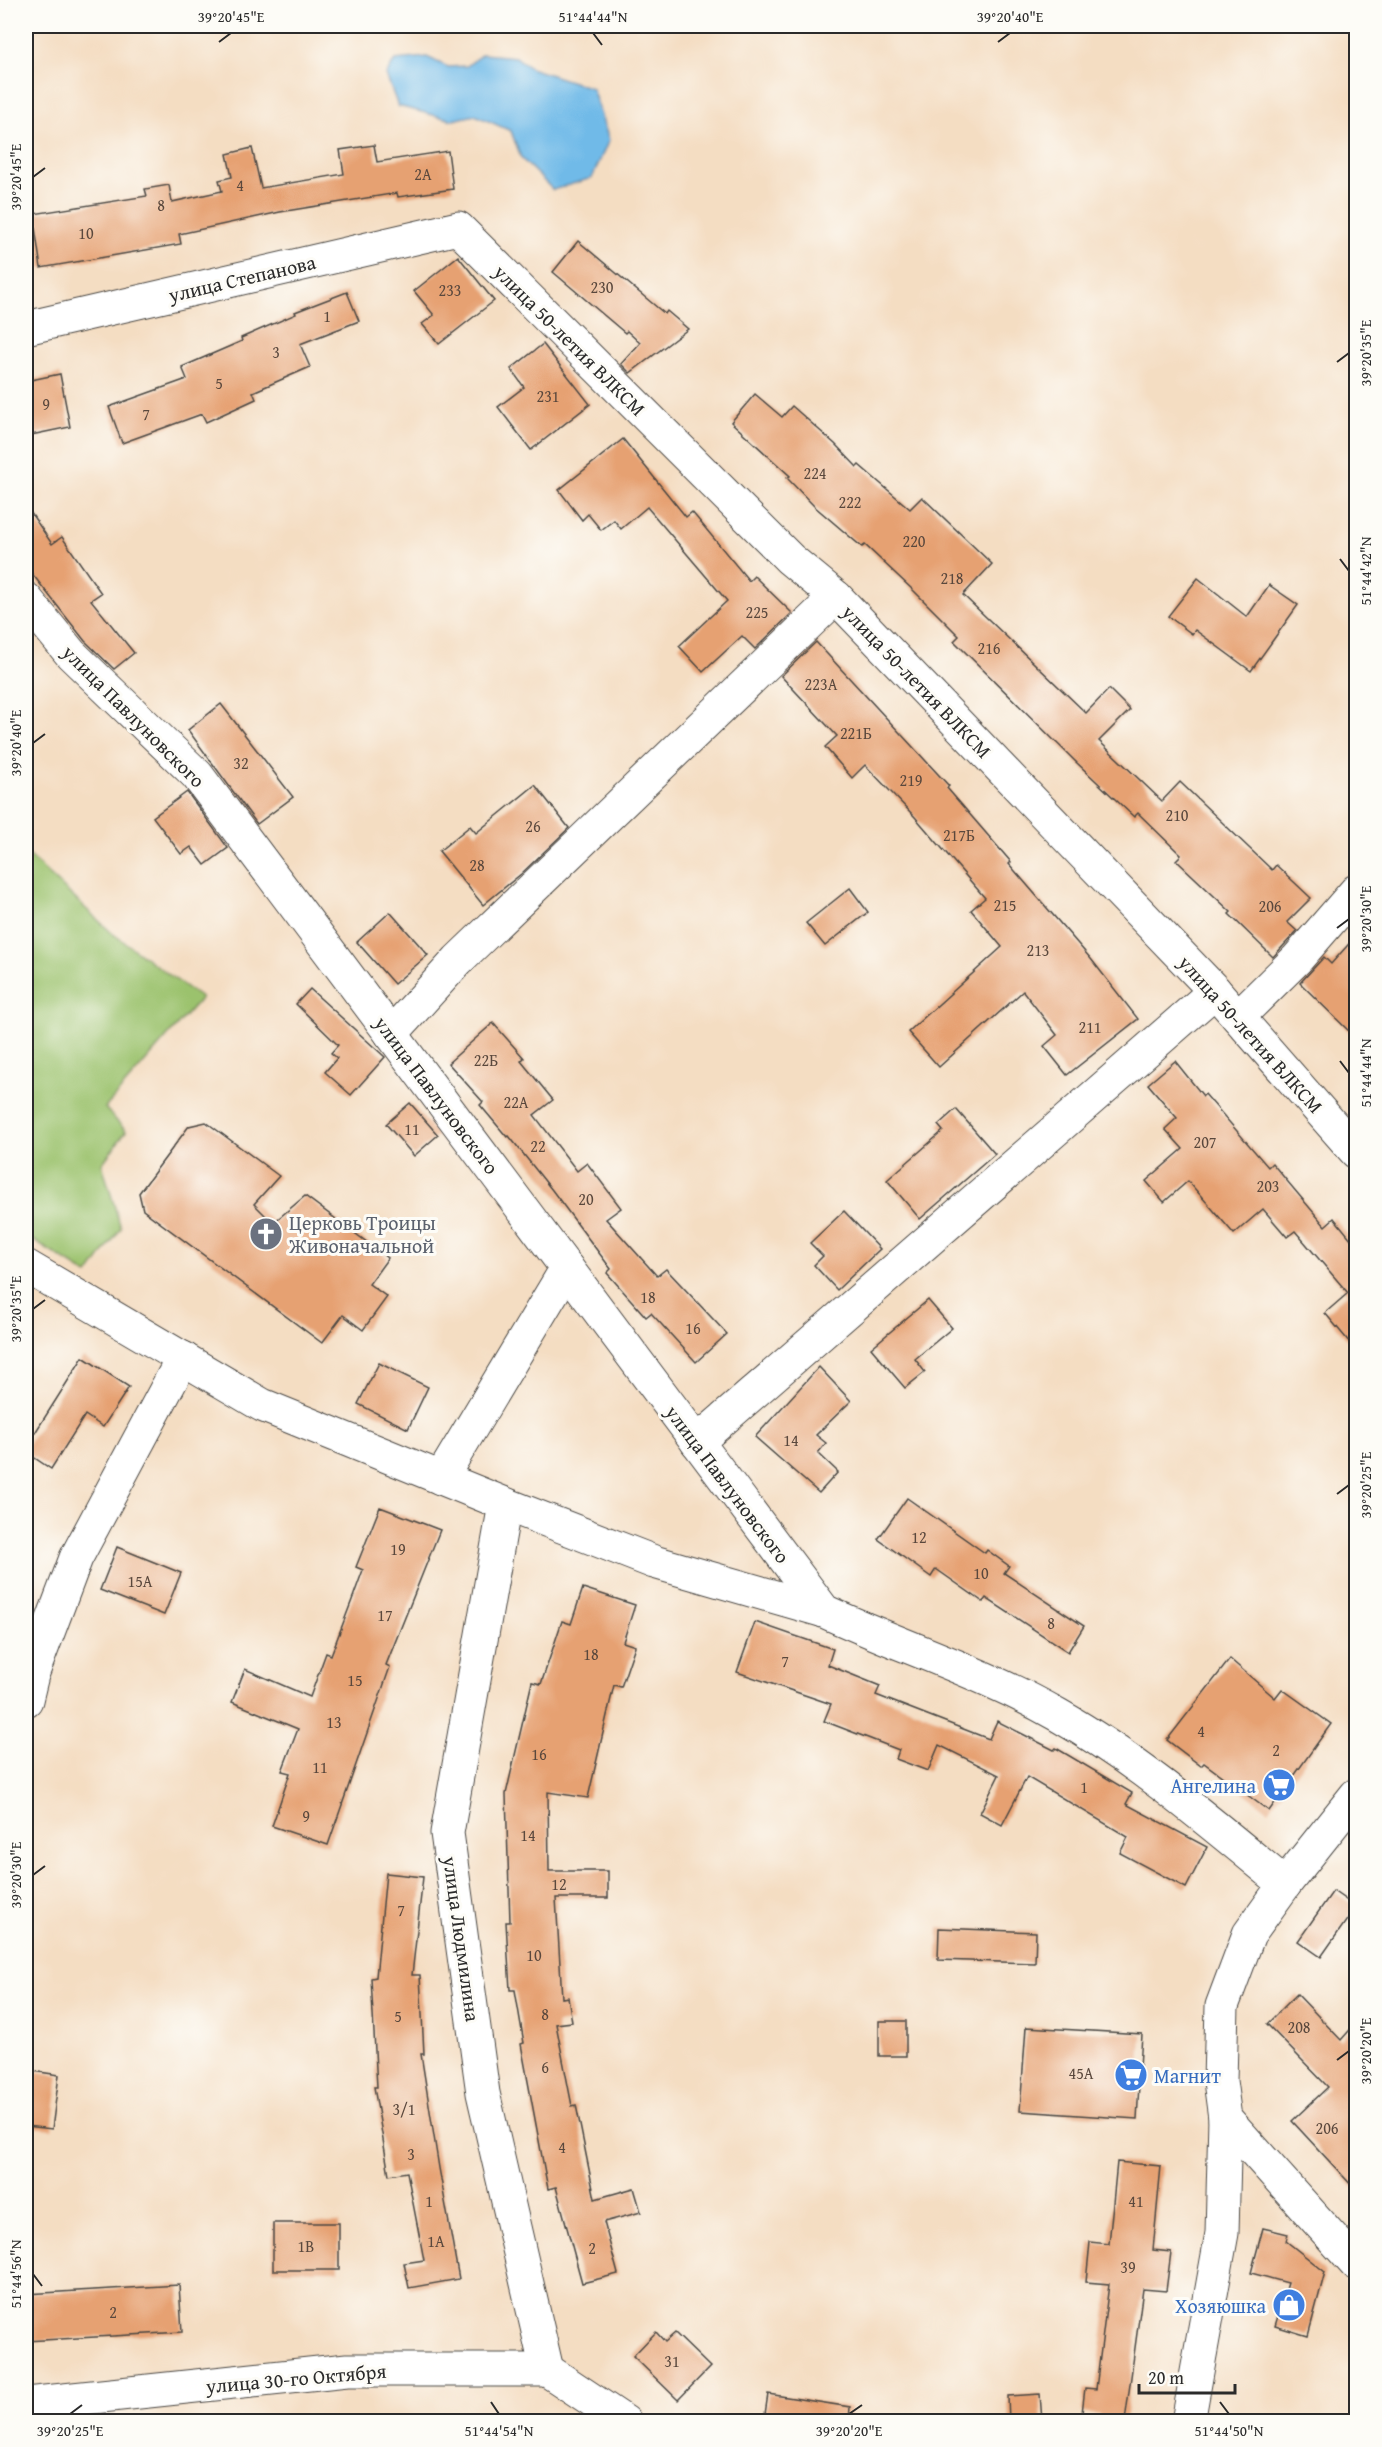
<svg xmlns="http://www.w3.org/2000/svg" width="1382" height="2447" font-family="'Gentium Book Plus',serif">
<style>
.green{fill:#9bc26d;stroke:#63764c;stroke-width:1.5}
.water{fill:#6fbae8;stroke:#4d728a;stroke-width:1.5}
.building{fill:#e6a172}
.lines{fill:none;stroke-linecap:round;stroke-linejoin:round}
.minor-casing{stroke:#494642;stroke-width:35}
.minor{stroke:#fff;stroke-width:33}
.ticks{fill:none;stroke:#2b2b2b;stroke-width:2}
.labels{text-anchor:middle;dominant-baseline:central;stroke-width:6;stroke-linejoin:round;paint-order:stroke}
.number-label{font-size:16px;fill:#5a483d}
.street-label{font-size:20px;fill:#2b2b2b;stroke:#fdfcf7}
.worship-label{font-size:20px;fill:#5b616d;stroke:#fdfcf7;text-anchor:start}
.shop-label{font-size:20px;fill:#366cbe;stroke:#fdfcf7;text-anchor:end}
.neatline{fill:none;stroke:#2b2b2b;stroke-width:2}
.ticks-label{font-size:15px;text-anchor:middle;fill:#2b2b2b}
</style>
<rect width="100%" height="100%" fill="#fdfcf7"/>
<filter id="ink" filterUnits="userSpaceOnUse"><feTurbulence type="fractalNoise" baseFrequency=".0167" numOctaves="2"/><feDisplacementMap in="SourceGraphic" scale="12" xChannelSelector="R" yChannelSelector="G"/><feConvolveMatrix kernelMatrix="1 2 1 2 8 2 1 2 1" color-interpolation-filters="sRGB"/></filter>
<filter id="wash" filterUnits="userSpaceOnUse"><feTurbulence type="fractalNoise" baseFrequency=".008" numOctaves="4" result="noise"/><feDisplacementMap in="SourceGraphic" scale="24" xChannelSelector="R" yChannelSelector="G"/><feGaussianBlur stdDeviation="1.35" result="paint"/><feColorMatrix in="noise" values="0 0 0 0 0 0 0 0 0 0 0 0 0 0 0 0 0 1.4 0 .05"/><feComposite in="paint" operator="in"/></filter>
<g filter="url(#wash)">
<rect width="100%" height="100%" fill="#f4ddc2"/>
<polygon class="green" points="26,853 112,933 201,998 105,1108 126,1131 102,1164 121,1228 88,1275 26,1236"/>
<polygon class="water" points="482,54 516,57 530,68 592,88 609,140 592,178 553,190 521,158 511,131 475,115 453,120 398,106 386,75 395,60 427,57 448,67 467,66"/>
<g id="blocks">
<g class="building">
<polygon points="374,145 377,162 448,151 453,189 398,197 397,193 280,212 179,234 181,244 41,268 33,214 147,196 145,189 169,185 172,202 222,191 219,180 232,177 227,154 252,148 261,188 344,174 340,150"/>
<polygon points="578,241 665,314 667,311 688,329 630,373 621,364 640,343 627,331 625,333 553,272"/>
<polygon points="458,256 494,301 439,344 422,324 434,315 414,291"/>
<polygon points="347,292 359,321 300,344 310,367 253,392 256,399 206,422 202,414 122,443 109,407 187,379 182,367 242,341 241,338 296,314 295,312"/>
<polygon points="543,344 590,404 531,450 498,407 524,387 511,369"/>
<polygon points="60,374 70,427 26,436 26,381"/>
<polygon points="755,394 782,417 792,406 835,444 857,467 859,465 910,509 922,497 992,564 963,595 1086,713 1109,689 1130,710 1099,741 1162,801 1180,782 1272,870 1276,865 1311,898 1287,922 1297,931 1273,957 1229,914 1231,912 1176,860 1181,855 1138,813 1134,817 1077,763 954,641 959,636 913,590 865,545 862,547 814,506 787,478 790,476 731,422"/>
<polygon points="623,439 686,517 692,512 749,581 754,576 792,613 755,649 742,636 703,672 679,646 727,601 647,507 621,529 614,520 601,530 588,514 582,520 559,490"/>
<polygon points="26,506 52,544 62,537 101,593 91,600 134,653 114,669 85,641 26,566"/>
<polygon points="1198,578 1247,617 1269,585 1298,605 1251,671 1195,630 1192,634 1168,616"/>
<polygon points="816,642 949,786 947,788 1011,862 1009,864 1091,959 1138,1019 1067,1075 1044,1046 1057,1035 1023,991 939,1067 908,1032 1002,947 971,910 985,898 915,817 865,765 852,778 825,747 837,736 781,676"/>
<polygon points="221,704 293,797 257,824 188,730"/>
<polygon points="535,785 569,828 521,874 483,905 439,851 470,826 476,833"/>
<polygon points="187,792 228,848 205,865 191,847 181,854 153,817"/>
<polygon points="850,888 868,912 825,946 806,923"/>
<polygon points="390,912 428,955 394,984 357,942"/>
<polygon points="1356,936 1356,1038 1300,983 1324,957 1331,964"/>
<polygon points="310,989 385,1057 351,1095 325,1072 337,1058 331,1053 338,1045 296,1004"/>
<polygon points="493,1023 524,1058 521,1061 553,1100 534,1115 577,1171 587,1163 621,1208 606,1219 657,1276 666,1269 727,1334 696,1362 651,1313 646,1317 607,1273 611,1269 552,1190 509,1136 507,1137 480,1105 483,1102 448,1063"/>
<polygon points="1175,1061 1203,1096 1205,1094 1268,1167 1272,1163 1325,1226 1334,1218 1356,1245 1356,1350 1325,1313 1348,1293 1295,1231 1287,1237 1263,1209 1234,1234 1188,1181 1164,1202 1146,1181 1183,1149 1165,1129 1177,1118 1148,1084"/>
<polygon points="410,1103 438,1135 414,1156 386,1124"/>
<polygon points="956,1109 995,1154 920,1219 887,1180 943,1131 938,1125"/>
<polygon points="206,1122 279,1176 254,1204 273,1223 305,1196 388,1258 369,1284 387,1297 363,1330 343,1315 322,1343 143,1210 139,1193 189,1126"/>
<polygon points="844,1211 880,1249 837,1290 814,1265 823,1256 810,1243"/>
<polygon points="928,1300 952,1328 915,1359 925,1372 905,1388 871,1348"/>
<polygon points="83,1357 129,1387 103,1427 85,1415 51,1469 26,1452 26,1447"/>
<polygon points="379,1363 428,1387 408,1429 358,1404"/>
<polygon points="819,1367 851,1401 816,1435 826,1443 818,1453 838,1472 819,1493 755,1437"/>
<polygon points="907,1498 985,1553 987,1550 1009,1566 1004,1573 1084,1626 1068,1652 986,1598 983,1602 936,1569 931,1577 878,1539"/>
<polygon points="380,1507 440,1530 386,1665 390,1667 328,1845 272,1826 290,1773 282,1771 298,1729 232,1702 245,1669 310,1697 326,1653 331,1655 352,1600 363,1570 356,1567"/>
<polygon points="117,1547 181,1573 164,1615 100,1590"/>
<polygon points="583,1588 635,1605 623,1642 635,1646 621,1687 614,1685 588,1798 548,1792 549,1871 608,1871 608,1898 556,1898 562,1998 568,1997 572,2022 556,2024 572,2106 576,2105 595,2199 634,2188 641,2212 604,2222 618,2274 582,2283 556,2187 548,2189 521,2044 524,2043 515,1990 510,1990 506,1922 510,1922 506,1794 532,1682 541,1684 562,1621 571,1624"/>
<polygon points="755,1622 833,1649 828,1665 880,1686 876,1695 989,1739 997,1721 1054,1750 1056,1748 1132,1793 1126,1804 1207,1847 1186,1888 1120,1853 1128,1837 1027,1777 1002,1825 980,1813 999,1775 939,1745 928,1771 896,1759 899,1750 824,1721 831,1704 737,1672"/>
<polygon points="1230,1659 1275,1698 1282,1689 1331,1724 1269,1811 1204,1763 1201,1766 1167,1740"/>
<polygon points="386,1873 423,1877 412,1975 420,1975 424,2054 421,2054 439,2168 459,2279 409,2288 404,2263 424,2260 407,2172 389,2175 374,2087 377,2087 371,1978 376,1977"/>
<polygon points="1333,1891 1356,1907 1321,1957 1298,1941"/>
<polygon points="939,1928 1036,1932 1035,1963 938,1960"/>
<polygon points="1297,1994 1341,2040 1356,2023 1356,2190 1292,2121 1328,2087 1267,2024"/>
<rect x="879" y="2021" width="27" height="35"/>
<polygon points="1026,2027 1142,2034 1137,2119 1020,2111"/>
<polygon points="26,2070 59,2075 52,2129 26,2126"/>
<polygon points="1117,2162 1161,2166 1153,2250 1171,2252 1166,2291 1143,2289 1125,2421 1098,2421 1099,2415 1082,2413 1085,2388 1096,2389 1109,2284 1086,2282 1090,2242 1109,2244"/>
<rect x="273" y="2223" width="66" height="47"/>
<polygon points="1263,2228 1288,2234 1286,2241 1325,2272 1308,2336 1275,2326 1288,2283 1251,2273"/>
<polygon points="179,2285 182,2332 26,2341 26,2294"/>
<polygon points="656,2332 665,2342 675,2333 710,2367 678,2400 633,2356"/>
<polygon points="768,2394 850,2407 849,2421 764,2421"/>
<polygon points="1040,2394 1042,2421 1009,2421 1008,2396"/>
</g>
</g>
</g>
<g filter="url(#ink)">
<use href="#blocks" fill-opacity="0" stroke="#494642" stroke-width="1.5"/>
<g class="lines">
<g class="minor-casing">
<g id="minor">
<polyline points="26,328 458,228 790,559 836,597 1215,991 1356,1152"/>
<path d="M26,599l45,55 126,121 627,836c78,36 159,61 234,104 82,47 154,109 227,169"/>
<polyline points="1238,1017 1297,959 1356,891"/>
<polyline points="391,1034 458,960 836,597"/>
<polyline points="26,1266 262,1405 505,1504 654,1562 824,1611"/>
<polyline points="697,1442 1215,991"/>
<polyline points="441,1478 567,1268"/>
<polyline points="505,1504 447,1833 483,2093 547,2370"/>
<polyline points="26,1700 32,1675 76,1558 183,1358"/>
<polyline points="1225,2118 1356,2264"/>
<polyline points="26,2404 347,2370 547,2370 625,2422"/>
<polyline points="1188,2422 1222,2233 1225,2118 1220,2081 1222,2006 1249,1934 1285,1884 1356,1795"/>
</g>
</g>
<use href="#minor" class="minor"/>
</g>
</g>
<path class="ticks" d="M593,33l9,12M219,42l12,-9M998,42l12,-9M33,177l12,-9M1337,362l12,-9M1340,559l9,12M33,743l12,-9M1337,928l12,-9M1340,1061l9,12M33,1309l12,-9M1337,1494l12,-9M33,1875l12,-9M1337,2060l12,-9M33,2274l9,12M491,2402l8,12M1220,2402l9,12M70,2414l12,-9M849,2414l13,-9"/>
<defs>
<g id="church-disc" transform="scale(1.725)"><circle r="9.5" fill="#6b7280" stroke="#fdfcf7"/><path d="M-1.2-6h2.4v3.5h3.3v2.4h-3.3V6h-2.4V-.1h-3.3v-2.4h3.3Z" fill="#fff"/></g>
<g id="supermarket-disc" transform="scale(1.725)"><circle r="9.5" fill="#3f7fe0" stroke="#fdfcf7"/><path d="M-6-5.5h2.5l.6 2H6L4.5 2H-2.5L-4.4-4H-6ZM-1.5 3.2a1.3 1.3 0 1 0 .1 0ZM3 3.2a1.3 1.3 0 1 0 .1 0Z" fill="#fff"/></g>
<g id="shop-disc" transform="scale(1.725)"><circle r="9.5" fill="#3f7fe0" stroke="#fdfcf7"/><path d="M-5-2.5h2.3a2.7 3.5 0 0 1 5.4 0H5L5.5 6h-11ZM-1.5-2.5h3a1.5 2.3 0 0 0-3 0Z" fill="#fff"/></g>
</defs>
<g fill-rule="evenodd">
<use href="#church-disc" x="266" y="1234"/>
<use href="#supermarket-disc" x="1279" y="1785"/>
<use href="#supermarket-disc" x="1131" y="2075"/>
<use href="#shop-disc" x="1289" y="2305"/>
</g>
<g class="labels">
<g class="number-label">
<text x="423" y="174">2А</text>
<text x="240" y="185">4</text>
<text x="161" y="205">8</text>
<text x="86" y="233">10</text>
<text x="602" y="287">230</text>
<text x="450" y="290">233</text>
<text x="327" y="316">1</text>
<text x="276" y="352">3</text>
<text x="219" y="383">5</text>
<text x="548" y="396">231</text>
<text x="46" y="404">9</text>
<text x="146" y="414">7</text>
<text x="815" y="473">224</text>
<text x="850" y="502">222</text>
<text x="914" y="541">220</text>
<text x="952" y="578">218</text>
<text x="757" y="612">225</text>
<text x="989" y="648">216</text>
<text x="821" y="684">223А</text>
<text x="856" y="733">221Б</text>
<text x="241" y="763">32</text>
<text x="911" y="780">219</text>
<text x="1177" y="815">210</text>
<text x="533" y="826">26</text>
<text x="959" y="835">217Б</text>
<text x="477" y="865">28</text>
<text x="1005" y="905">215</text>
<text x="1270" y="906">206</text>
<text x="1038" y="950">213</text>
<text x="1090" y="1027">211</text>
<text x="486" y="1060">22Б</text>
<text x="516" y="1102">22А</text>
<text x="412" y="1129">11</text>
<text x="1205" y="1142">207</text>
<text x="538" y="1146">22</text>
<text x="1268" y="1186">203</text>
<text x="586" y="1199">20</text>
<text x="648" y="1297">18</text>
<text x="693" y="1328">16</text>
<text x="791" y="1440">14</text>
<text x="919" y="1537">12</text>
<text x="398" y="1549">19</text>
<text x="981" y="1573">10</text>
<text x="140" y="1581">15А</text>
<text x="385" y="1615">17</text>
<text x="1051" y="1623">8</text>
<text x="591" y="1654">18</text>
<text x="785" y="1661">7</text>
<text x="355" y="1680">15</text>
<text x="334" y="1722">13</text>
<text x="1201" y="1731">4</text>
<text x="1276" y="1750">2</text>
<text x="539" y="1754">16</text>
<text x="320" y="1767">11</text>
<text x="1084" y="1787">1</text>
<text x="306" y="1816">9</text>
<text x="528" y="1835">14</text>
<text x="559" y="1884">12</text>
<text x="401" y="1910">7</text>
<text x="534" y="1955">10</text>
<text x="545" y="2014">8</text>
<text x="398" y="2016">5</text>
<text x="1299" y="2027">208</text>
<text x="545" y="2067">6</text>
<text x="1081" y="2073">45А</text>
<text x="404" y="2109">3/1</text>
<text x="1327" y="2128">206</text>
<text x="562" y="2147">4</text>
<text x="411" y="2154">3</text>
<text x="429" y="2201">1</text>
<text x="1136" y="2201">41</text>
<text x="436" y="2241">1А</text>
<text x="306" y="2246">1В</text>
<text x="592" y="2248">2</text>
<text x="1128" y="2267">39</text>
<text x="113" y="2312">2</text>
<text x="672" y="2361">31</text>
</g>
<g class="street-label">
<text transform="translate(242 278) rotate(-13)">улица Степанова</text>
<text transform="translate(570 340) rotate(45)">улица 50-летия ВЛКСМ</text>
<text transform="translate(917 681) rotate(46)">улица 50-летия ВЛКСМ</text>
<text transform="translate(134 716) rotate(45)">улица Павлуновского</text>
<text transform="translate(1251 1034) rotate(48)">улица 50-летия ВЛКСМ</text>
<text transform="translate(437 1095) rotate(53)">улица Павлуновского</text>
<text transform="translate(728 1484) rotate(53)">улица Павлуновского</text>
<text transform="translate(462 1939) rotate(82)">улица Людмилина</text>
<text transform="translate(296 2378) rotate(-5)">улица 30-го Октября</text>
</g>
<g class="worship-label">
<text x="289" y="1222">Церковь Троицы<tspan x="289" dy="23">Живоначальной</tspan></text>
</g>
<g class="shop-label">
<text x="1256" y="1785">Ангелина</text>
<text x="1154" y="2075" text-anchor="start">Магнит</text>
<text x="1266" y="2305">Хозяюшка</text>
</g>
</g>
<rect width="1382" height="2447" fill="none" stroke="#fdfcf7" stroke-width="66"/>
<path d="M1139 2384v9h96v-9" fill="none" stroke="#2b2b2b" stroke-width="3"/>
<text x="1148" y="2384" font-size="18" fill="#2b2b2b" stroke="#fdfcf7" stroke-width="4.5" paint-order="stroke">20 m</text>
<rect x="33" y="33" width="1316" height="2381" class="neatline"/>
<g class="ticks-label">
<text x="231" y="22">39°20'45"E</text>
<text x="593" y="22">51°44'44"N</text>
<text x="1010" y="22">39°20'40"E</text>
<text transform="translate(16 177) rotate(-90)" y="5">39°20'45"E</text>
<text transform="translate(1366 353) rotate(-90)" y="5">39°20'35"E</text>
<text transform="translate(1366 571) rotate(-90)" y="5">51°44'42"N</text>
<text transform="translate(16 743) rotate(-90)" y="5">39°20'40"E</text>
<text transform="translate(1366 919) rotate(-90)" y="5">39°20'30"E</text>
<text transform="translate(1366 1073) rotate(-90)" y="5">51°44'44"N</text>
<text transform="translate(16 1309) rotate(-90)" y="5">39°20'35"E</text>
<text transform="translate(1366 1485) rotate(-90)" y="5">39°20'25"E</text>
<text transform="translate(16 1875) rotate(-90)" y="5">39°20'30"E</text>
<text transform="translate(1366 2051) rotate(-90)" y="5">39°20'20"E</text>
<text transform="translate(16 2274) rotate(-90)" y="5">51°44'56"N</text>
<text x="70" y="2436">39°20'25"E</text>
<text x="499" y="2436">51°44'54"N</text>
<text x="849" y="2436">39°20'20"E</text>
<text x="1229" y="2436">51°44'50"N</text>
</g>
</svg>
